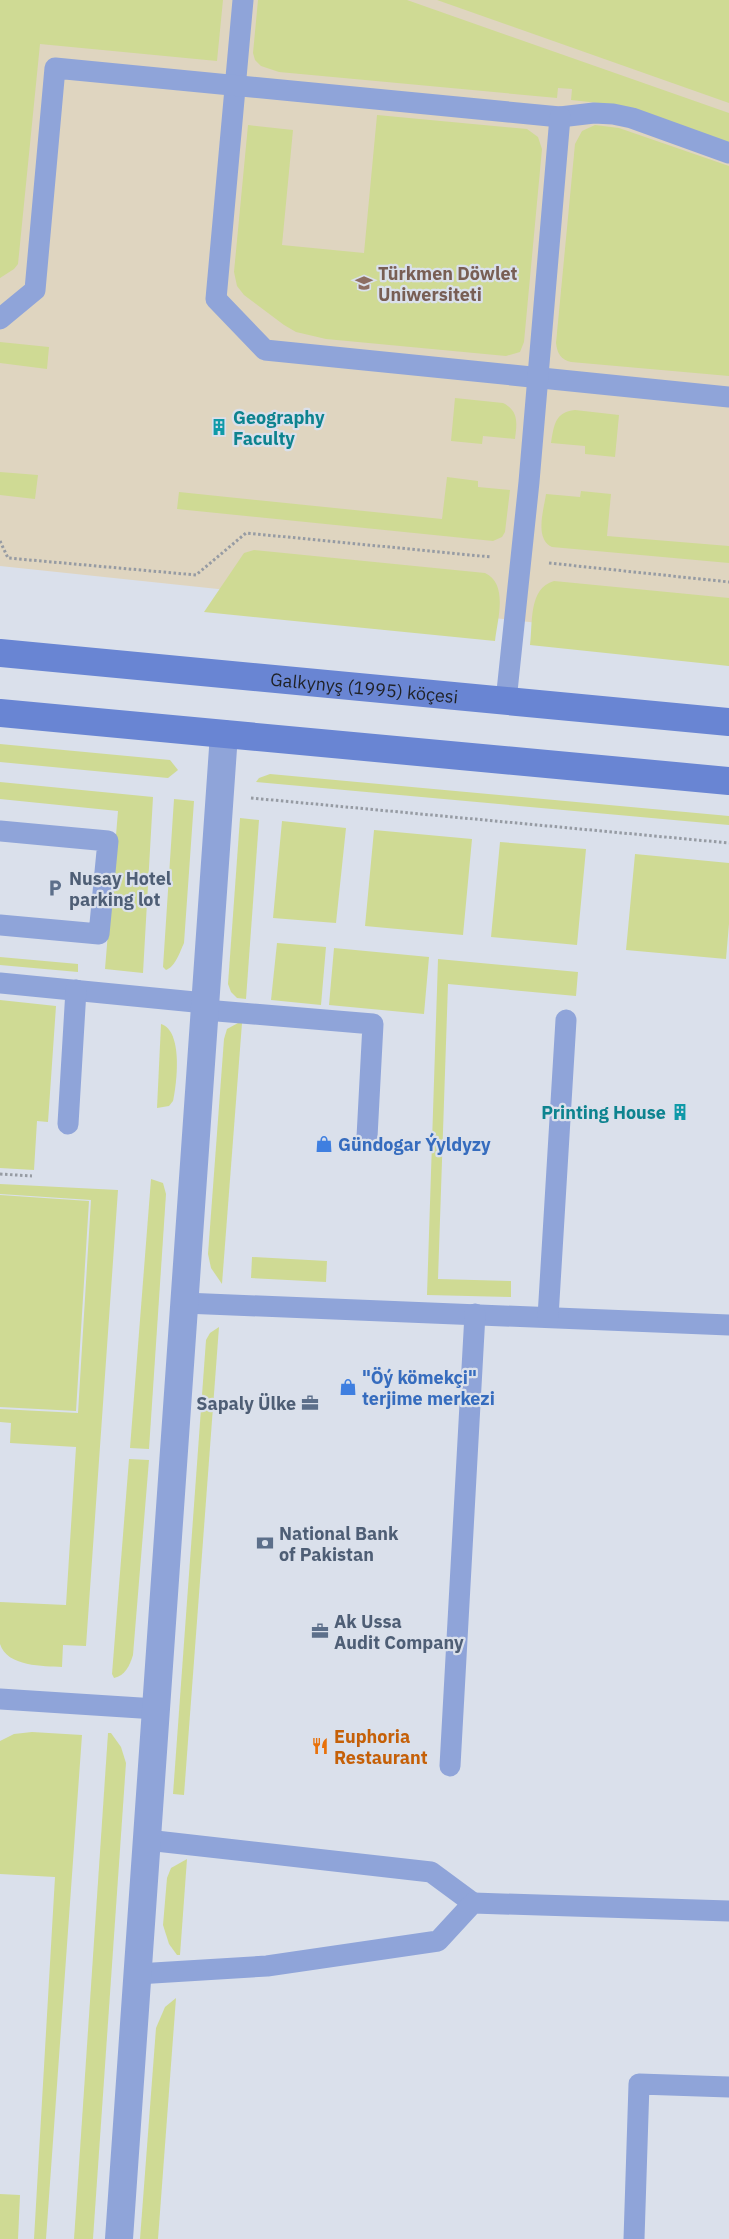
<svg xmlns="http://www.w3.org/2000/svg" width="729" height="2239" font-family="'IBM Plex Sans',sans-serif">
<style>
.education{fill:#dfd5c0}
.green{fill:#cfda94}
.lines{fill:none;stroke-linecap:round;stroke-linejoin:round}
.path{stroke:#969ba3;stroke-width:3;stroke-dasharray:2.5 2.5;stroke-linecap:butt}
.lane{stroke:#8fa4d9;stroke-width:21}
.street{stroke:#8fa4d9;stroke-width:28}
.secondary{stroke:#6985d3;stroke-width:28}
.labels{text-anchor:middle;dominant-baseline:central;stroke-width:4.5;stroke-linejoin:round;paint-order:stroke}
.education-label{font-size:18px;font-weight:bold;fill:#785e54;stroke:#dae0eb;text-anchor:start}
.culture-label{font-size:18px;font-weight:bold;fill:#0d838f;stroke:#dae0eb;text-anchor:start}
.street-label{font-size:18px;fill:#1f2125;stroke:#dae0eb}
.service-label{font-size:18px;font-weight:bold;fill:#4e5e75;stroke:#dae0eb;text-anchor:start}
.shop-label{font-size:18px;font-weight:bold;fill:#366cbe;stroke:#dae0eb;text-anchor:start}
.food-label{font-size:18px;font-weight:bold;fill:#c56008;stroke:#dae0eb;text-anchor:start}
</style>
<rect width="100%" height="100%" fill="#dae0eb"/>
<polygon class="education" points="0,0 729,0 729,643 0,566"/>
<g class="green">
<polygon points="0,0 223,0 217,61 40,44 18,264 14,269 0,278"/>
<polygon points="258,0 407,0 729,113 729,144 617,105 571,100 572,89 558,88 557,98 279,72 261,66 255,60 253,53"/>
<polygon points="437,0 729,0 729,103"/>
<polygon points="377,115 527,129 538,137 542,149 524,342 520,352 506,356 326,339 296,332 284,325 244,295 237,286 234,272 248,125 293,130 282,245 364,253"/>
<path d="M595,125l24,3 110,38v210l-158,-14c-10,-2 -14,-9 -15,-19l19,-199 7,-13z"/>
<polygon points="0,342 49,347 47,369 0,363"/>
<path d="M455,398l48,5c16,8 14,20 12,36l-32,-3 -1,8 -31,-3z"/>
<path d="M575,410l44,5 -4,42 -30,-3v-8l-34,-3c3,-18 4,-31 24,-33z"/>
<polygon points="0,472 38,475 35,499 0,495"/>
<polygon points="447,477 478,481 478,487 510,490 505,532 502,537 493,541 177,509 179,492 442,519"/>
<path d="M581,491l30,3 -4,42 122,10v17l-177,-16c-18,-8 -8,-38 -6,-53l34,3z"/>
<path d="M254,550l231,23c24,11 12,48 10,68l-291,-29 40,-59z"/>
<path d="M554,581l175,17v68l-199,-21c3,-21 -2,-57 24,-64z"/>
<polygon points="0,744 170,760 178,770 168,778 0,762"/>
<polygon points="270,774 729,816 729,825 256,782 259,778"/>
<polygon points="0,782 153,797 143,973 105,969 118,811 0,799"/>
<path d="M174,799l20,2 -10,142c-4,9 -9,24 -18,27l-3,-3z"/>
<polygon points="240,818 259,820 246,999 237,998 231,992 228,984"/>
<polygon points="282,821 346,828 336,923 273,918"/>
<polygon points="374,830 472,839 463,935 365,926"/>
<polygon points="500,842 586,849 577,945 491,937"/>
<polygon points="635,854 729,863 729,924 726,959 626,950"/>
<polygon points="277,943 326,947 321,1005 271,1000"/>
<polygon points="334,948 429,957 424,1014 329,1005"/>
<polygon points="0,957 78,964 78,972 0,965"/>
<polygon points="438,959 578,972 576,996 448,984 438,1279 511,1281 511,1297 427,1295"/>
<polygon points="0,1000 56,1006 48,1122 37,1121 34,1170 0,1168"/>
<polygon points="238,1023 242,1023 222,1284 211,1268 208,1254 224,1039 227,1029"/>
<path d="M161,1024c22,7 16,58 12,77l-4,5 -12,2z"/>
<polygon points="151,1179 163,1183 166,1194 149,1449 130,1448"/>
<path d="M0,1184l118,6 -32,456 -23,-1 -1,22c-18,-1 -55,0 -62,-23 0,-9 0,-31 0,-42l66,3 10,-158 -66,-4 1,-20 -11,-1v-13l78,4 13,-213 -91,-6z"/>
<polygon points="0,1195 89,1201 76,1411 0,1407"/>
<polygon points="252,1257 327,1261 326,1282 251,1278"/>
<polygon points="219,1327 184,1795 173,1794 206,1340 210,1333"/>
<path d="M129,1459l20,1 -16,195c-3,10 -8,21 -19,23l-2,-4z"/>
<polygon points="32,1732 82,1735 46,2239 34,2239 55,1877 0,1874 0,1741 14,1734"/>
<polygon points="108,1733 111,1733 121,1747 126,1763 93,2239 74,2239"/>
<polygon points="187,1859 180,1955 177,1955 169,1944 163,1925 167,1878 171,1868"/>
<polygon points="176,1998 158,2239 140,2239 156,2028 165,2007"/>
<polygon points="0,2194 20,2195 18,2239 0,2239"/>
</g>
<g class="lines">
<g class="path">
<polyline points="0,541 8,558 196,575 246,533 491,557"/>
<polyline points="549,563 729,582"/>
<polyline points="251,798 729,843"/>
<polyline points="0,1174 32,1176"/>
</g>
<g class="lane">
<polyline points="243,0 216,299 265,350 729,397"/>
<polyline points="0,319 35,290 55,68 560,117 594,113 613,114 632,118 729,153"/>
<polyline points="506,701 529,482 560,117"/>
<polyline points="0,831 108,841 99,934 0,925"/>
<polyline points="0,983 205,1003"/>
<polyline points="205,1010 373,1024 367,1137"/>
<polyline points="68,1124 76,990"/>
<polyline points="184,1303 729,1325"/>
<polyline points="548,1317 566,1020"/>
<polyline points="0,1699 156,1709"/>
<polyline points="450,1766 475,1314"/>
<polyline points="147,1840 431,1872 473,1903"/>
<polyline points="137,1974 267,1966 438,1941 473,1903 729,1911"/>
<polyline points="634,2239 639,2084 729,2087"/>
</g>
<polyline class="street" points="119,2239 224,734"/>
<g class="secondary">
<path id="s1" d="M0,653l729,69"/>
<polyline points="0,713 729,781"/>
</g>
</g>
<defs>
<g id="university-bare" transform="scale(1.35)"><path d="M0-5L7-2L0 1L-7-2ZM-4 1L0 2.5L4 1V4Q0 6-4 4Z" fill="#8d6e63" stroke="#dae0eb" stroke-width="2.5" paint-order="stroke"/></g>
<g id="building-bare" transform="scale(1.35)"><path d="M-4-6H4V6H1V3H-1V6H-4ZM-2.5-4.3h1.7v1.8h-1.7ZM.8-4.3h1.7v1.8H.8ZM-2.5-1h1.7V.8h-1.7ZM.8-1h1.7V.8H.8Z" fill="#0f9aa8" stroke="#dae0eb" stroke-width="2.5" paint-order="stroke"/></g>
<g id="parking-bare" transform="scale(1.35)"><path d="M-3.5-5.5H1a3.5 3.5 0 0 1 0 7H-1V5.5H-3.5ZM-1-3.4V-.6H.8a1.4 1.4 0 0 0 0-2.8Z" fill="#5c6f8a" stroke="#dae0eb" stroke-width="2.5" paint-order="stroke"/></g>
<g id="shop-bare" transform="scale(1.35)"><path d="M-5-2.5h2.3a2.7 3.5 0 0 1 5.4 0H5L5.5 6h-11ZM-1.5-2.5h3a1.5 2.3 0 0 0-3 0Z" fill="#3f7fe0" stroke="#dae0eb" stroke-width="2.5" paint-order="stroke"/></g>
<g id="office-bare" transform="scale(1.35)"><path d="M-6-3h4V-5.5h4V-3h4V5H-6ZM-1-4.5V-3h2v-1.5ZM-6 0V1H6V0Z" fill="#5c6f8a" stroke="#dae0eb" stroke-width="2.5" paint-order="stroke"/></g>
<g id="bank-bare" transform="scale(1.35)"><path d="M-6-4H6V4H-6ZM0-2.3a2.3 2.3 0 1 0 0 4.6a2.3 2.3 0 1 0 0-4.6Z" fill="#5c6f8a" stroke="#dae0eb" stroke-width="2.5" paint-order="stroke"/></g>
<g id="restaurant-bare" transform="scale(1.35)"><path d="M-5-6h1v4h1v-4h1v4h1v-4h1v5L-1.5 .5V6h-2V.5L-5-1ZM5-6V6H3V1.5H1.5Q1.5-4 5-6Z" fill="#e8710a" stroke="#dae0eb" stroke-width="2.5" paint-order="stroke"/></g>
</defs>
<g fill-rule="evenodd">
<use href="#university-bare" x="364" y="283"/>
<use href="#building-bare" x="219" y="427"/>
<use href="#parking-bare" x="55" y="888"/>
<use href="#building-bare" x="680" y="1112"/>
<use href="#shop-bare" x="324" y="1144"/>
<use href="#shop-bare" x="348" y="1387"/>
<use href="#office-bare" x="310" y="1403"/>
<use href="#bank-bare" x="265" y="1543"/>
<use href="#office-bare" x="320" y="1631"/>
<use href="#restaurant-bare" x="320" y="1746"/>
</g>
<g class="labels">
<g class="education-label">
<text x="378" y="273">Türkmen Döwlet<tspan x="378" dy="21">Uniwersiteti</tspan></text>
</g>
<g class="culture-label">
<text x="233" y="417">Geography<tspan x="233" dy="21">Faculty</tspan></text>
<text x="666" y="1112" text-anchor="end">Printing House</text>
</g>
<g class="street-label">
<text stroke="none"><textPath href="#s1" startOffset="366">Galkynyş (1995) köçesi</textPath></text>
</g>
<g class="service-label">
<text x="69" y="878">Nusay Hotel<tspan x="69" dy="21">parking lot</tspan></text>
<text x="296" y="1403" text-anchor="end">Sapaly Ülke</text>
<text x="279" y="1533">National Bank<tspan x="279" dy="21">of Pakistan</tspan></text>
<text x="334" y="1621">Ak Ussa<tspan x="334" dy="21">Audit Company</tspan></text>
</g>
<g class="shop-label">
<text x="338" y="1144">Gündogar Ýyldyzy</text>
<text x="362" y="1377">"Öý kömekçi"<tspan x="362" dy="21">terjime merkezi</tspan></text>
</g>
<g class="food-label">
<text x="334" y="1736">Euphoria<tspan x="334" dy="21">Restaurant</tspan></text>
</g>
</g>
</svg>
